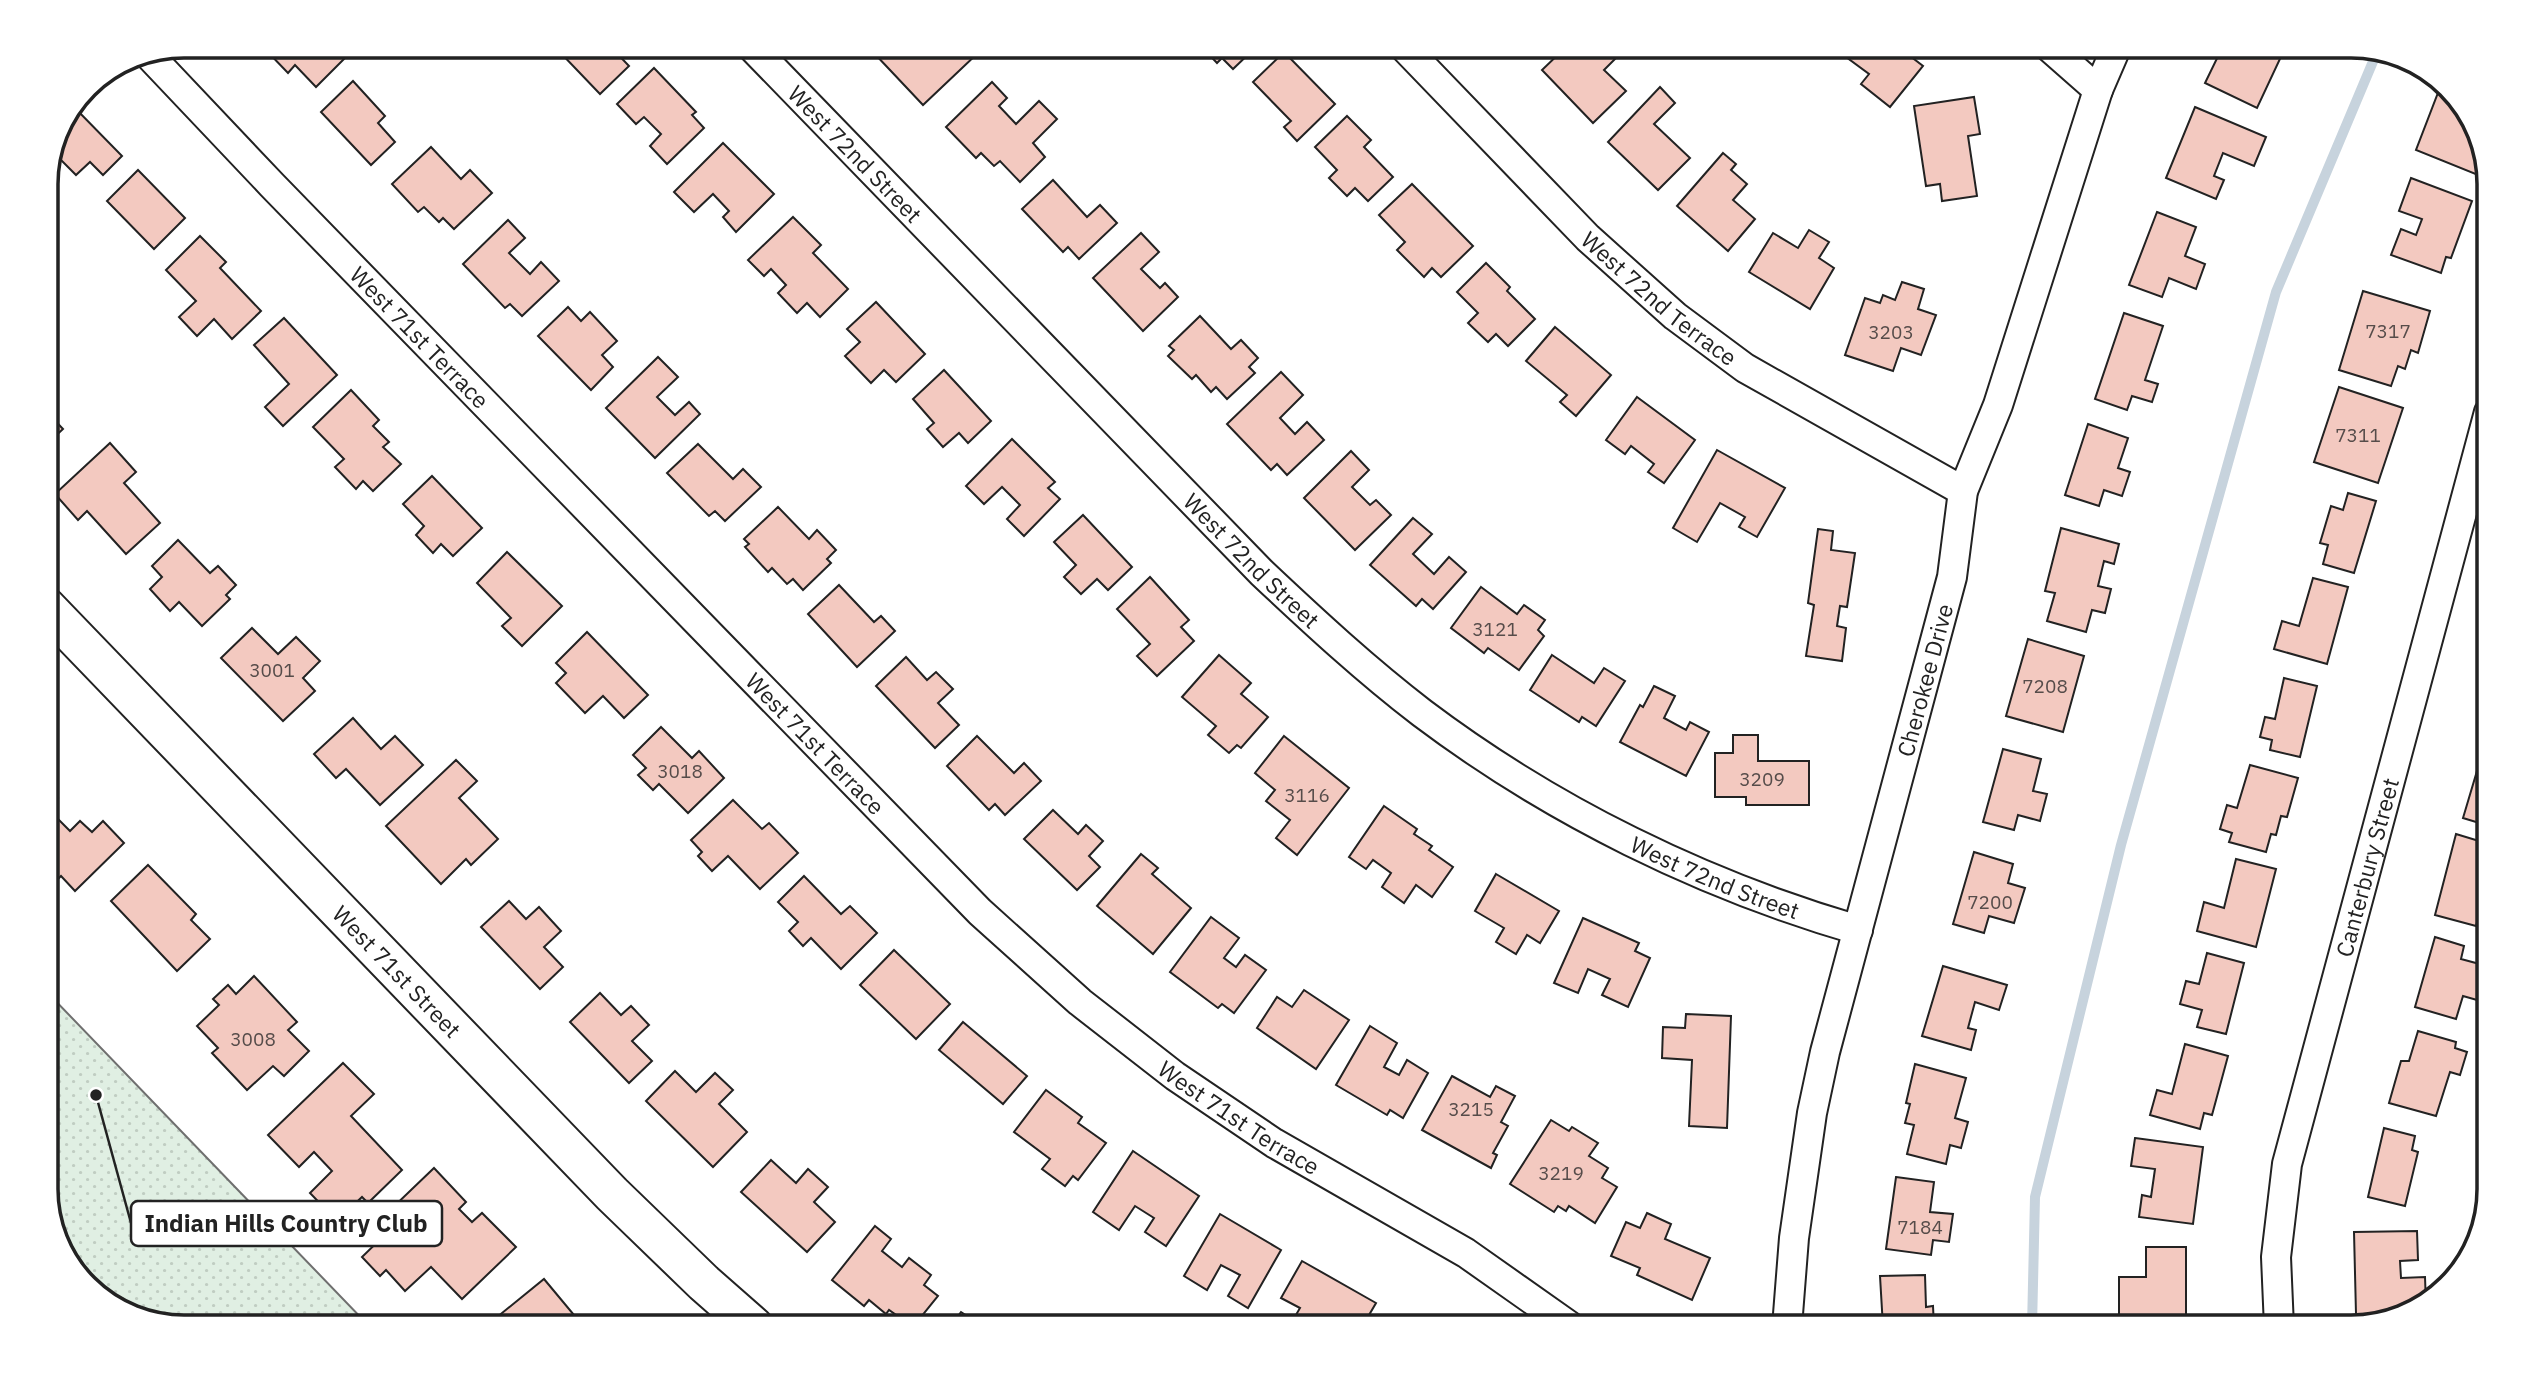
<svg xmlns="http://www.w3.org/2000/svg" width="2535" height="1373" font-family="'IBM Plex Sans',sans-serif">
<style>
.green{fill:url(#green-dots);stroke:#6f6f6f;stroke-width:2}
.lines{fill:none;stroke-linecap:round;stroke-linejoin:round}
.stream{stroke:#c7d3dd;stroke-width:10}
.building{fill:#f3c9c0;stroke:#222;stroke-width:2}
.street-casing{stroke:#222;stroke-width:32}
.secondary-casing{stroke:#222;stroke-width:42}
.street{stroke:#fff;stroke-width:28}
.secondary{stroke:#fff;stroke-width:38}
.labels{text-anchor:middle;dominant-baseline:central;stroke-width:5;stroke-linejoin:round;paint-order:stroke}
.number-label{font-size:19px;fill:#564c4a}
.street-label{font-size:23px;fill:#222;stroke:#fff}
.rim{fill:none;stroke:#222;stroke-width:3.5}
.leader{fill:none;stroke:#222;stroke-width:2.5}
.callout-dot{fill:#222;stroke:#fff;stroke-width:2.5}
.callout{fill:#fff;stroke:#222;stroke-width:2.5}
.callout-label{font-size:24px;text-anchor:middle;font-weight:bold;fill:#222}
</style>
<defs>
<pattern id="green-dots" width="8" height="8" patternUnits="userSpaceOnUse" patternTransform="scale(1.75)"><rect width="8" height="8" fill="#e0efe3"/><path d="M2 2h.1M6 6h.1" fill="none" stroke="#c0cdc2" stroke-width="1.8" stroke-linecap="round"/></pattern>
</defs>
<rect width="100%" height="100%" fill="#fff"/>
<polygon class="green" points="46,991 370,1327 183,1327 122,1313 69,1266 46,1199"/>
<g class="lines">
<polyline class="stream" points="2032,1327 2035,1197 2121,845 2276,292 2377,52"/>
</g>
<g class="building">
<polygon points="262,46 343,46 350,53 316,87 295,65 288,73"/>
<polygon points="554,46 610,46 629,66 600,94"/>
<polygon points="880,46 924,46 934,57 946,46 973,46 979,52 923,105 873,52"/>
<polygon points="1201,46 1257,46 1233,69 1222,58 1217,63"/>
<polygon points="1520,46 1542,46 1531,56"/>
<polygon points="1567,46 1618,46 1623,51 1604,70 1626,91 1593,123 1542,70"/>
<polygon points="1848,46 1887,46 1893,50 1897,46 1923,66 1890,107 1861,84 1869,74 1842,54"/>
<polygon points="2223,46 2286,46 2257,108 2205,83"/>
<polygon points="1284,52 1335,104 1297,141 1284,127 1291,121 1253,82"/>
<polygon points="654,68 696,112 692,115 704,128 667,164 650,146 661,134 644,117 636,124 617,104"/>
<polygon points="353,81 385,116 378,123 395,142 371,165 321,112"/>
<polygon points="992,82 1007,98 999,106 1016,124 1039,101 1057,119 1033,143 1045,157 1020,182 1000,161 994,166 981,153 976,158 946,127"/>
<polygon points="2441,85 2466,107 2484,160 2478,175 2416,150"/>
<polygon points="1660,87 1675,103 1654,124 1690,158 1658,190 1608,142"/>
<polygon points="1974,97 1980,134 1968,136 1977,196 1942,201 1940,184 1926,186 1914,106"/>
<polygon points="73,106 122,156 103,175 90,162 76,175 51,150 56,130"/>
<polygon points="2195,107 2266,137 2254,166 2223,153 2214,176 2224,180 2216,199 2166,178"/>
<polygon points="1347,116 1371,140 1364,147 1393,177 1368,201 1355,188 1347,196 1329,178 1337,170 1315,147"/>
<polygon points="723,143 774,194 736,232 723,217 729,211 713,194 694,212 674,192"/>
<polygon points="431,147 461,179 470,170 492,193 454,229 443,218 439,222 424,207 418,212 392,184"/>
<polygon points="1723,153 1736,164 1731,170 1747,184 1733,200 1755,219 1728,251 1677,206"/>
<polygon points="138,170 185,218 154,249 107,201"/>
<polygon points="2411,178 2472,201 2451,258 2446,257 2441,273 2391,255 2401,229 2416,235 2422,219 2399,211"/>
<polygon points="1053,180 1087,217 1100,205 1117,223 1079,259 1068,247 1063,252 1022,209"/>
<polygon points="1412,184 1473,246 1441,277 1432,268 1424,277 1397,250 1405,242 1379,215"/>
<polygon points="2157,212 2196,227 2185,256 2205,264 2196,289 2169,278 2162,297 2129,285"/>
<polygon points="793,217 821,245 813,253 848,289 820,317 807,303 797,313 778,293 786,285 771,269 764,276 748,260"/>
<polygon points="508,220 525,238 509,253 530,274 541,262 559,281 522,316 510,304 505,308 463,264"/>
<polygon points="1809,230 1829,242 1819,258 1834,268 1810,309 1749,272 1773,233 1798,248"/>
<polygon points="1141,233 1159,252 1141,269 1160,288 1165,283 1178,297 1143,331 1093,278"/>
<polygon points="200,236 226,262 220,268 261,311 232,339 214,319 197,336 179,317 196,301 166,270"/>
<polygon points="1486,263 1510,287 1507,291 1535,319 1508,346 1496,334 1488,342 1468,323 1478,313 1457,292"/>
<polygon points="1902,282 1924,289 1918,309 1936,315 1921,355 1901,348 1893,371 1845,355 1865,298 1880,303 1883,295 1895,300"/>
<polygon points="2363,291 2430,311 2418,353 2411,350 2405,369 2398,366 2391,386 2339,370"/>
<polygon points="876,302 925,354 896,382 884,370 871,383 845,356 860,342 847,329"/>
<polygon points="568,307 581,321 590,312 617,341 602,355 613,367 591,390 538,336"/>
<polygon points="2124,313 2163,326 2145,380 2158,384 2152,402 2132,396 2127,410 2095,399"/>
<polygon points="1200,316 1231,349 1241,340 1258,358 1249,367 1255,373 1227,399 1216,387 1211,392 1196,375 1192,379 1168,356 1174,350 1169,346"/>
<polygon points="284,318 337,375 283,426 265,407 289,384 254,345"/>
<polygon points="1555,327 1611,375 1576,416 1560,402 1567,395 1526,361"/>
<polygon points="658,357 678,377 657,397 675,415 689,402 700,414 655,458 606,408"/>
<polygon points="944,370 991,421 968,443 959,433 943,447 927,429 934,423 913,399"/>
<polygon points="1281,372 1303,395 1280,418 1295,434 1307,422 1324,440 1287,475 1277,464 1271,470 1227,424"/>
<polygon points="2339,387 2403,408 2378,483 2314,462"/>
<polygon points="351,390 379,420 373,426 389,442 383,447 401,464 373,491 363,481 356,489 335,467 344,459 313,427"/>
<polygon points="1637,397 1695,440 1664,483 1648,472 1654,464 1631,446 1625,454 1606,440"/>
<polygon points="46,411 63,429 46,445"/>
<polygon points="2088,424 2128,438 2118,468 2130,472 2122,496 2104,490 2099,506 2065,495"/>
<polygon points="1012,439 1055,482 1048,488 1060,499 1024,536 1007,519 1020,505 1002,487 984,504 966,486"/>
<polygon points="110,443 136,472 124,483 160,523 126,554 87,511 78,520 55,494"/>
<polygon points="698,444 733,479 743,469 761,487 725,521 715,511 709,516 667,473"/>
<polygon points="1717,450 1785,488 1757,537 1739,527 1745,517 1720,503 1697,542 1673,528"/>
<polygon points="1351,451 1369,470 1352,487 1370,505 1376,500 1391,515 1355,550 1304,498"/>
<polygon points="432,476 482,528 453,556 441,544 433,553 416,535 424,526 403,504"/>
<polygon points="2348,493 2376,501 2354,573 2323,564 2328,545 2320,543 2331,506 2343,510"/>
<polygon points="778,507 809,539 817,530 836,550 827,559 831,563 803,590 793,579 787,584 772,568 768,572 745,547 749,544 744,539"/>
<polygon points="1083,515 1132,567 1108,590 1097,579 1081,594 1064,577 1076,565 1054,542"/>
<polygon points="1413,518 1432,534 1413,554 1434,574 1449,557 1466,572 1433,609 1422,599 1416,606 1370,565"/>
<polygon points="2061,528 2119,544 2114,564 2104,561 2098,586 2111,589 2105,613 2092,610 2086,632 2047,621 2055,593 2045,591"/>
<polygon points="1818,529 1833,531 1831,550 1855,553 1847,607 1840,606 1837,626 1846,628 1842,661 1806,656 1814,605 1808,603"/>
<polygon points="178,540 210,573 218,566 236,585 226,595 230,599 202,626 179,602 170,611 150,589 162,577 152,566"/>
<polygon points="507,552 562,606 522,646 502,626 511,618 477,583"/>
<polygon points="1150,577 1189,620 1181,627 1194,641 1157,676 1137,656 1150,644 1117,609"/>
<polygon points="2313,578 2348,587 2327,664 2274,649 2282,621 2299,626"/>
<polygon points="839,585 874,622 881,616 895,631 857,667 808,614"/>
<polygon points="1481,587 1517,614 1524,605 1545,620 1538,630 1544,636 1519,670 1488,648 1484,653 1451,628"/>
<polygon points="252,628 278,654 296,637 320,661 303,678 315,691 283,721 221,658"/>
<polygon points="587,632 648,695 624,718 603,696 585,713 556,683 566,673 556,663"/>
<polygon points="2028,639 2084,656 2063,732 2006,716"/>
<polygon points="1219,655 1251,683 1241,694 1268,717 1241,748 1237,745 1229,753 1208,735 1216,726 1182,697"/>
<polygon points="1552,655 1594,683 1604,668 1625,681 1596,726 1582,717 1579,722 1530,690"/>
<polygon points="906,657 927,680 936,672 953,689 938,703 959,725 935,748 876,686"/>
<polygon points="2284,678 2317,686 2300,757 2270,750 2272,740 2260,737 2265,717 2275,719"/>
<polygon points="1654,686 1675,696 1664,718 1686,730 1690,722 1709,732 1686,776 1620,742 1640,705 1643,707"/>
<polygon points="353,718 381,749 395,736 423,765 380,805 346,769 336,778 314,754"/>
<polygon points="661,727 692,758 699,751 724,778 688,813 659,784 653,790 638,775 646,768 633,755"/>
<polygon points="1733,735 1758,735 1758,761 1809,761 1809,805 1746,805 1746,797 1715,797 1715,753 1733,753"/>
<polygon points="977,736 1014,773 1024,763 1041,781 1005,815 995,804 989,810 947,766"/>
<polygon points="1284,736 1349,788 1297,855 1276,838 1290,820 1266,801 1275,790 1255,773"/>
<polygon points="2485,744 2489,746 2489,826 2463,818"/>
<polygon points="2003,749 2041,759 2033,791 2047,794 2040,821 2018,815 2014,830 1983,822"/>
<polygon points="456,760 477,781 459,798 498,839 471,865 466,859 441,884 386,826"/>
<polygon points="2250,765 2298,778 2287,817 2281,816 2276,835 2271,834 2266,852 2229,842 2232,833 2220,829 2227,805 2237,808"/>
<polygon points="46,785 58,798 48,809 70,831 80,821 92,832 103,821 124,843 75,891 61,876 46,891"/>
<polygon points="733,800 762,829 769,823 798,853 760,889 728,856 712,871 698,856 702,852 691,840"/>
<polygon points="1384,806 1417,829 1414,834 1432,846 1429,850 1453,867 1432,897 1416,885 1404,903 1382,887 1391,873 1373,860 1366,869 1349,857"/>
<polygon points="1053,810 1078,834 1086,825 1103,841 1089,856 1100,867 1077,890 1024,839"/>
<polygon points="2456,834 2489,844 2489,877 2476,926 2435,915"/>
<polygon points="1974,852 2013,864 2008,883 2025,888 2014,923 1989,916 1984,933 1953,924"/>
<polygon points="1141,854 1158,868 1152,874 1191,908 1153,954 1097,906"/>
<polygon points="2236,859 2276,869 2256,947 2197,931 2204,902 2224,908"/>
<polygon points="148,865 196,914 191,920 210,939 177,971 111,901"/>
<polygon points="1496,874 1559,911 1540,943 1527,935 1516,954 1496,942 1504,928 1475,911"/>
<polygon points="804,876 841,914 850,906 877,933 841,969 811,938 803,946 789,931 798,922 778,902"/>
<polygon points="509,901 526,919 539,907 561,931 544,947 563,967 540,989 481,927"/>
<polygon points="1211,917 1239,938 1224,958 1236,967 1245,955 1266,970 1234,1013 1222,1004 1218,1008 1170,972"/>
<polygon points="1583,918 1639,943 1635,951 1650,958 1628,1007 1602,995 1610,979 1588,969 1578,993 1554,983"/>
<polygon points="2435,937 2464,946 2461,959 2487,966 2477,1000 2463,996 2456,1019 2415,1007"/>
<polygon points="894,950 950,1004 916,1039 860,985"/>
<polygon points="2207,953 2244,963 2226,1034 2197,1027 2202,1010 2180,1004 2186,981 2199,984"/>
<polygon points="1943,966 2007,985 1999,1010 1975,1002 1968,1028 1976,1030 1971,1050 1922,1036"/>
<polygon points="254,976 297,1022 288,1030 309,1051 284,1076 273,1066 247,1090 212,1053 218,1048 197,1026 219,1005 213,999 228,985 236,994"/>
<polygon points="1304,990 1349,1020 1316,1069 1257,1028 1277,997 1292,1007"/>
<polygon points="600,993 621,1015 631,1006 649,1025 632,1041 652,1061 629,1083 570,1022"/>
<polygon points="1686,1014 1731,1016 1727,1128 1689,1126 1692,1060 1662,1058 1663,1027 1685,1028"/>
<polygon points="963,1022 1027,1076 1003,1104 939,1050"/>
<polygon points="1370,1026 1397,1043 1384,1067 1399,1075 1407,1060 1428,1073 1403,1118 1390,1110 1387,1115 1336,1085"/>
<polygon points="2418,1031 2456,1042 2455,1048 2467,1052 2460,1075 2450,1072 2436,1116 2389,1103 2401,1061 2409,1061"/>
<polygon points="2185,1044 2228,1056 2212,1115 2204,1113 2200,1129 2150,1115 2157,1090 2172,1094"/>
<polygon points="343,1063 374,1094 351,1116 402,1170 368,1203 362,1197 337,1221 310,1193 332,1171 314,1152 299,1167 268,1135"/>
<polygon points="1915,1064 1966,1078 1955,1118 1968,1122 1961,1148 1950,1145 1946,1164 1907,1154 1914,1125 1905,1123 1910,1104 1906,1103"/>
<polygon points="675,1071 696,1092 715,1073 733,1090 719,1104 747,1132 713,1167 646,1101"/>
<polygon points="1452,1076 1490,1097 1496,1086 1515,1096 1501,1122 1508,1126 1493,1153 1497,1155 1491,1168 1422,1130"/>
<polygon points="1046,1090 1082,1117 1078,1123 1106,1143 1078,1180 1073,1176 1065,1186 1042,1169 1050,1159 1014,1132"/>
<polygon points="1551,1120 1569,1131 1572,1127 1598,1143 1589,1156 1608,1168 1602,1178 1617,1187 1595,1223 1569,1206 1566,1211 1558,1206 1554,1212 1510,1184"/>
<polygon points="2384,1128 2415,1136 2412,1150 2418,1152 2405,1206 2368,1197"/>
<polygon points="2135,1138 2203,1147 2193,1224 2139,1217 2142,1195 2151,1197 2155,1169 2131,1166"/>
<polygon points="1133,1151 1199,1196 1166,1246 1145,1232 1154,1218 1135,1206 1119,1230 1093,1212"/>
<polygon points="771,1160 796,1183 808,1169 828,1187 814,1202 835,1222 807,1252 741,1192"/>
<polygon points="434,1168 466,1202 459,1209 472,1222 482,1213 516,1247 462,1299 431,1267 405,1291 386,1270 380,1276 362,1257 396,1224 387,1213"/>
<polygon points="1896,1177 1934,1182 1930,1212 1953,1214 1949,1242 1933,1240 1931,1255 1886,1249"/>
<polygon points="1647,1213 1671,1224 1665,1239 1710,1258 1692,1300 1637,1275 1640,1268 1611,1256 1626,1222 1640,1228"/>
<polygon points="1220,1214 1281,1250 1248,1308 1228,1296 1240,1275 1221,1265 1207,1290 1184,1276"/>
<polygon points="875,1226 891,1239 882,1251 902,1267 909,1258 931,1275 924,1285 938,1296 913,1327 889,1310 886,1314 869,1300 864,1306 832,1280"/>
<polygon points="2417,1231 2418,1260 2400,1261 2401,1278 2425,1277 2426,1305 2400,1313 2356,1314 2354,1232"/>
<polygon points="2146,1247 2186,1247 2186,1321 2119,1320 2119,1277 2146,1277"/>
<polygon points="1302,1261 1376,1303 1362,1327 1289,1327 1300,1308 1281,1298"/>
<polygon points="1925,1275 1926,1307 1933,1306 1934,1327 1883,1327 1880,1276"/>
<polygon points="544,1279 584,1327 496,1327 491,1322"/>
<polygon points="961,1312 984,1327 950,1327"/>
<polygon points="1401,1317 1417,1327 1394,1327"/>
</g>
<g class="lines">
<g class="street-casing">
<g id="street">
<path id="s1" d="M751,46l511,527c52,49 104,97 160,140 130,98 281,172 436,217"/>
<path id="s2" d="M1403,46l185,192 87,78 70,52 218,123"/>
<polyline points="2048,46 2098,90"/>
<path id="s3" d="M147,53l125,132 708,727 100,90 95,74 99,67 192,110 105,74"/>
<path id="s4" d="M1787,1327l7,-89 18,-125 13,-61 127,-475 11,-86 35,-86 100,-315 19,-44"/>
<path id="s5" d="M2279,1327l-3,-70 11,-93 202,-752"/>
</g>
</g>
<g class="secondary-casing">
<g id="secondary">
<path id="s6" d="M46,607l566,587 92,89 50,44"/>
</g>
</g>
<use href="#street" class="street"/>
<use href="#secondary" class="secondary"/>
</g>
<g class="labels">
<g class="number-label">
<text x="2388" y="331">7317</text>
<text x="1891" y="332">3203</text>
<text x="2358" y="435">7311</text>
<text x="1495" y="629">3121</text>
<text x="272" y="670">3001</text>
<text x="2045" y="686">7208</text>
<text x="680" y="771">3018</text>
<text x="1762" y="779">3209</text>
<text x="1307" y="795">3116</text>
<text x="1990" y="902">7200</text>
<text x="253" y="1039">3008</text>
<text x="1471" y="1109">3215</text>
<text x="1561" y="1173">3219</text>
<text x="1920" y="1227">7184</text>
</g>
<g class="street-label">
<text stroke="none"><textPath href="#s1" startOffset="150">West 72nd Street</textPath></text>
<text stroke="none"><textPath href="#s2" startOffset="360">West 72nd Terrace</textPath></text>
<text stroke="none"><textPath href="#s3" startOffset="394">West 71st Terrace</textPath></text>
<text stroke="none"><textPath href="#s1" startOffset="718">West 72nd Street</textPath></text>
<text stroke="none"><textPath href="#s4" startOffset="663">Cherokee Drive</textPath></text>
<text stroke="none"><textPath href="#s3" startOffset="961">West 71st Terrace</textPath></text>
<text stroke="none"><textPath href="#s5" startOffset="471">Canterbury Street</textPath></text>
<text stroke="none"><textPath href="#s1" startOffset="1284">West 72nd Street</textPath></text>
<text stroke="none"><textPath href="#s6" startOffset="506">West 71st Street</textPath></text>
<text stroke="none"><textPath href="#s3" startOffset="1528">West 71st Terrace</textPath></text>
</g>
</g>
<path d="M0 0H2535V1373H0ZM184 58H2351A126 126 0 0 1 2477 184V1189A126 126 0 0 1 2351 1315H184A126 126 0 0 1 58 1189V184A126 126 0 0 1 184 58Z" fill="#fff" fill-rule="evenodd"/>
<path class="rim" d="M184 58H2351A126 126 0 0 1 2477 184V1189A126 126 0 0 1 2351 1315H184A126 126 0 0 1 58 1189V184A126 126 0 0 1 184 58Z"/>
<path class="leader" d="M96 1095L131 1223"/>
<circle class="callout-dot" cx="96" cy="1095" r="7"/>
<rect class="callout" x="131" y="1201" width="311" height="45" rx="7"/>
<g class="callout-label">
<text x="286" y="1232">Indian Hills Country Club</text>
</g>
</svg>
